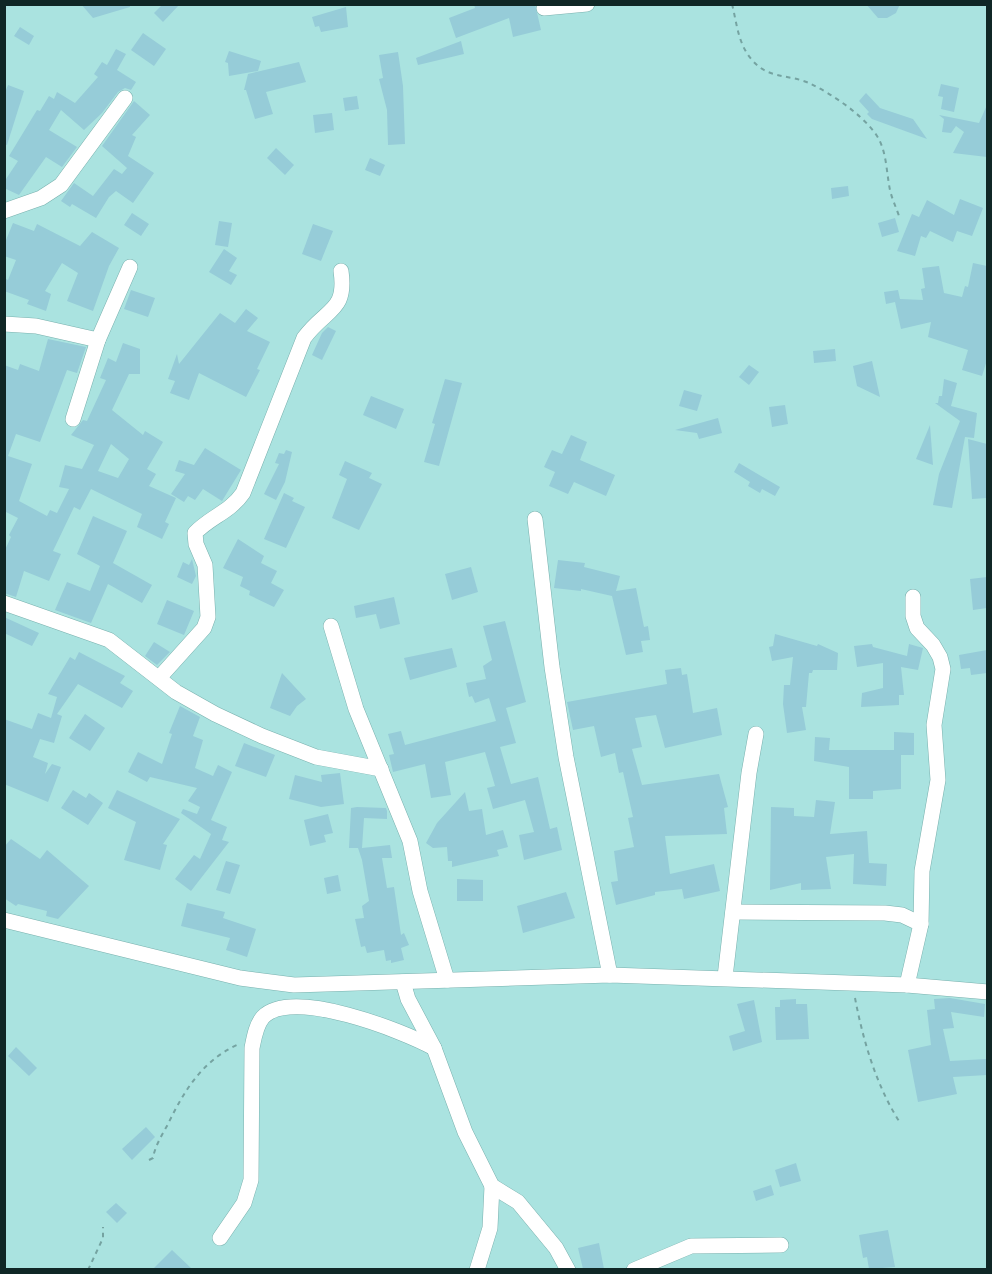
<svg xmlns="http://www.w3.org/2000/svg" width="992" height="1274" font-family="Jost,sans-serif">
<style>
.building{fill:#96ccd8;fill-rule:evenodd}
.lines{fill:none;stroke-linecap:round;stroke-linejoin:round}
.minor-casing{stroke:#79b1ae;stroke-width:16}
.path{stroke:#75a3a1;stroke-width:2;stroke-dasharray:4.5 4.5;stroke-linecap:butt}
.minor{stroke:#fff;stroke-width:15}
</style>
<rect width="100%" height="100%" fill="#aae3e0"/>
<g class="building">
<polygon points="81,4 130,4 130,7 93,18"/>
<polygon points="163,4 180,4 163,22 154,13"/>
<polygon points="474,4 535,4 541,30 513,37 509,18 456,38 449,18 475,8"/>
<polygon points="866,4 900,4 896,13 887,18 878,18"/>
<polygon points="346,7 348,27 321,32 319,26 315,27 312,17"/>
<polygon points="20,27 34,36 29,45 14,36"/>
<polygon points="143,33 166,49 154,66 131,50"/>
<polygon points="461,41 464,54 418,65 416,58"/>
<polygon points="116,49 126,54 117,70 136,82 131,90 125,88 118,92 102,113 84,130 61,110 49,130 77,147 62,167 46,157 19,195 4,188 4,182 18,161 9,156 37,110 40,111 49,96 54,99 57,92 75,103 98,77 94,74 102,62 107,65"/>
<polygon points="229,51 261,61 258,71 229,76 228,63 225,62"/>
<polygon points="398,52 403,86 405,144 388,145 387,110 379,79 383,78 379,55"/>
<polygon points="299,62 306,82 266,92 273,114 255,119 246,90 244,90 248,74"/>
<polygon points="941,84 959,88 954,112 941,109 943,97 938,96"/>
<polygon points="8,85 24,91 7,145 4,144 4,95"/>
<polygon points="866,93 880,108 913,119 927,139 872,119 867,114 869,112 859,101"/>
<polygon points="357,96 359,109 345,111 343,98"/>
<polygon points="134,101 150,115 132,135 136,137 128,156 154,173 133,203 116,191 109,197 96,218 72,204 70,207 61,201 74,183 93,196 114,169 122,174 127,168 102,146"/>
<polygon points="987,105 987,157 953,153 964,132 956,126 951,133 942,132 944,119 939,115 979,123"/>
<polygon points="332,113 334,130 315,133 313,115"/>
<polygon points="276,148 294,165 285,175 267,158"/>
<polygon points="370,158 385,165 380,176 365,170"/>
<polygon points="848,186 849,196 832,199 831,188"/>
<polygon points="960,199 983,208 972,236 957,231 953,242 930,231 926,238 921,236 915,256 897,251 912,214 919,217 927,200 954,215"/>
<polygon points="132,213 149,224 141,236 124,225"/>
<polygon points="895,218 899,232 882,237 878,223"/>
<polygon points="219,221 232,223 228,247 215,245"/>
<polygon points="13,223 34,231 37,224 80,246 92,232 119,248 109,266 93,311 67,301 78,273 62,263 45,291 51,294 46,311 27,304 29,300 4,291 4,278 8,280 16,260 4,256 4,245"/>
<polygon points="313,224 333,231 321,261 302,254"/>
<polygon points="224,249 237,258 229,271 237,275 231,285 209,272"/>
<polygon points="973,263 987,266 987,360 982,376 962,370 968,350 928,337 931,322 901,329 895,302 886,304 884,292 898,290 900,299 923,300 921,289 925,288 922,268 939,266 944,293 962,297 965,286 968,287"/>
<polygon points="131,290 155,298 148,317 124,309"/>
<polygon points="246,309 258,318 247,331 270,342 257,369 260,370 246,397 199,373 189,400 170,393 175,381 168,379 177,354 179,364 220,313 235,323"/>
<polygon points="328,327 336,331 322,360 312,355 322,333"/>
<path d="M48,339l38,8 -9,26 -10,-3 -27,72 -24,-8 -8,22 24,8 -13,37 28,15 3,-6 7,3 12,-24 -10,-2 6,-22 17,4 12,-24 -23,-10 12,-15 4,1 19,-41 -6,-2 8,-20 8,4 7,-19 17,6v25h-11l-17,36 31,25 2,-4 18,11 -16,27 9,5 -7,12 27,12 -11,24 4,2 -7,15 -25,-12 5,-13 -51,-25 -11,21 -6,-3 -21,44 8,3 -12,27 -25,-10 -8,26 -12,-4v-41l7,-15 -2,-2 9,-17 -14,-7v-146l14,5 2,-6 19,7zM111,444l18,15 -11,19 -20,-7z"/>
<polygon points="835,349 836,361 814,363 813,351"/>
<polygon points="872,361 880,397 857,386 853,366"/>
<polygon points="749,365 759,372 749,385 739,377"/>
<polygon points="445,379 462,383 439,466 424,462 435,424 432,423"/>
<polygon points="944,379 957,383 951,406 977,413 974,438 965,437 952,508 933,505 939,474 960,421 935,403 938,403 939,396 942,396"/>
<polygon points="684,390 702,395 697,411 679,406"/>
<polygon points="371,396 404,409 396,429 363,415"/>
<polygon points="785,405 788,424 772,427 769,407"/>
<polygon points="718,418 722,433 699,439 697,433 675,430"/>
<polygon points="930,425 933,465 916,459"/>
<polygon points="571,435 587,442 580,460 615,475 606,496 574,482 568,494 549,486 555,472 544,467 552,450 562,454"/>
<polygon points="968,439 987,444 987,498 972,499"/>
<polygon points="205,448 241,470 222,501 203,489 195,500 188,496 184,502 171,494 185,474 175,471 179,460 194,465"/>
<polygon points="286,450 292,452 285,482 276,500 264,494 279,464 275,463 279,453 284,454"/>
<polygon points="345,461 372,473 369,478 382,484 359,530 332,518 347,479 339,475"/>
<polygon points="739,463 780,487 775,496 762,489 760,493 748,486 750,482 734,472"/>
<polygon points="284,493 294,498 292,501 305,507 286,548 264,539"/>
<polygon points="93,516 127,531 113,563 152,585 142,603 108,584 91,623 55,610 67,582 90,591 100,566 77,554"/>
<polygon points="238,539 264,556 261,563 277,571 271,583 284,590 274,607 249,595 250,591 240,586 243,577 223,568"/>
<polygon points="192,559 196,576 192,584 177,577 183,562 189,565"/>
<polygon points="558,560 585,563 584,567 620,576 616,591 636,588 644,627 648,626 650,640 641,641 643,652 626,655 612,596 581,589 581,591 554,588"/>
<polygon points="471,567 478,592 452,600 445,574"/>
<polygon points="987,577 987,608 973,610 970,579"/>
<polygon points="394,597 400,624 380,629 376,614 356,618 354,606"/>
<polygon points="167,600 194,611 184,635 157,624"/>
<polygon points="4,617 39,633 32,646 4,633"/>
<polygon points="505,621 526,702 506,708 516,743 500,747 511,784 538,777 550,829 557,827 562,850 524,860 519,835 534,832 525,800 493,809 487,788 495,786 485,752 445,762 451,795 431,798 425,764 393,772 389,755 394,754 388,734 401,731 405,745 496,721 489,698 475,703 472,696 469,697 466,683 486,679 483,666 492,660 483,626"/>
<polygon points="775,634 817,646 818,644 838,653 837,670 813,670 812,673 809,673 806,707 802,707 806,730 787,733 783,704 784,685 790,685 793,657 772,661 769,647 773,646"/>
<polygon points="154,642 170,652 157,665 145,656"/>
<polygon points="872,644 873,647 907,656 909,644 923,648 918,670 901,667 904,695 899,695 899,705 861,707 862,693 883,688 883,663 857,667 854,646"/>
<polygon points="452,648 457,667 410,680 404,658"/>
<polygon points="987,650 987,673 971,675 970,668 961,669 959,655"/>
<polygon points="79,652 125,676 120,683 133,691 122,708 78,684 57,714 62,716 54,743 40,739 33,757 48,763 45,774 52,764 61,767 48,802 4,784 4,719 32,729 38,713 51,718 57,697 48,694 70,657 75,660"/>
<polygon points="681,668 682,675 687,674 693,713 717,708 722,735 665,748 656,715 635,718 642,747 632,749 642,785 719,774 728,807 724,808 727,834 665,836 670,874 714,864 720,891 684,899 682,889 655,892 655,895 616,905 611,882 618,881 614,851 634,847 628,818 633,817 623,772 619,773 615,753 601,757 594,726 573,730 567,702 667,684 665,670"/>
<polygon points="282,673 306,699 297,706 290,716 270,708"/>
<polygon points="180,706 200,717 193,736 203,740 195,768 213,776 218,765 232,772 211,820 227,827 222,840 229,842 191,891 175,879 194,855 200,859 211,834 181,813 183,809 197,814 200,807 188,801 197,788 150,777 147,782 128,772 138,752 162,764 172,734 169,733"/>
<polygon points="85,714 105,728 90,751 69,738"/>
<polygon points="894,732 914,733 914,755 901,755 901,789 873,791 873,799 849,799 849,767 814,761 815,737 830,738 829,750 894,750"/>
<polygon points="244,743 275,755 266,777 235,766"/>
<polygon points="340,773 344,804 321,807 289,799 295,775 322,782 321,775"/>
<polygon points="73,790 86,798 89,793 103,803 88,825 61,808"/>
<polygon points="117,790 180,819 163,844 167,845 160,870 124,860 136,822 108,808"/>
<polygon points="465,792 469,811 482,809 486,835 503,830 508,847 497,850 499,856 452,867 452,861 448,861 447,847 433,848 426,843 437,823"/>
<polygon points="816,800 835,802 830,834 867,831 869,863 887,864 886,886 853,884 854,854 826,857 831,889 801,890 801,883 770,890 771,807 794,808 794,816 814,817"/>
<polygon points="357,807 386,808 387,811 387,819 364,818 362,848 390,845 392,858 382,858 387,888 394,887 401,935 404,933 409,945 401,948 404,960 391,963 391,960 386,961 384,950 367,953 365,946 361,947 355,919 364,918 362,906 369,901 362,860 358,848 360,848 349,848 351,808"/>
<polygon points="328,814 333,833 324,835 326,842 310,846 304,820"/>
<polygon points="11,839 40,859 47,850 89,886 58,919 46,916 47,911 18,904 16,906 4,898 4,847"/>
<polygon points="226,861 240,865 230,894 216,890"/>
<polygon points="338,875 341,891 327,894 324,878"/>
<polygon points="457,879 483,880 483,901 457,901"/>
<polygon points="566,892 575,918 523,933 517,906"/>
<polygon points="187,903 225,912 223,918 256,929 247,957 226,950 230,938 181,926"/>
<polygon points="950,998 985,1004 984,1017 951,1012 954,1028 943,1029 950,1061 986,1059 987,1075 953,1077 957,1094 918,1102 908,1050 931,1045 927,1010 935,1009 934,999"/>
<polygon points="796,999 796,1004 807,1004 809,1039 776,1040 775,1007 780,1007 780,1000"/>
<polygon points="754,1000 762,1042 733,1051 729,1036 745,1031 737,1004"/>
<polygon points="16,1047 37,1068 29,1076 8,1056"/>
<polygon points="146,1127 155,1137 132,1160 122,1149"/>
<polygon points="796,1163 801,1181 780,1187 775,1170"/>
<polygon points="771,1185 774,1195 756,1201 753,1191"/>
<polygon points="116,1203 127,1213 117,1223 106,1212"/>
<polygon points="888,1230 895,1267 869,1269 867,1257 863,1258 859,1235"/>
<polygon points="599,1243 604,1269 583,1269 578,1248"/>
<polygon points="172,1250 192,1269 153,1269"/>
</g>
<g class="lines">
<g class="minor-casing">
<g id="minor">
<polyline points="544,8 587,4"/>
<polyline points="4,211 41,198 61,185 125,98"/>
<polyline points="4,324 36,326 98,340"/>
<polyline points="73,419 98,340 130,267"/>
<polyline points="535,519 552,667 566,757 610,975"/>
<polyline points="4,603 109,640 176,692 215,714 262,736 316,757 381,769"/>
<polyline points="331,626 356,709 410,841 420,891 447,980"/>
<path d="M159,678l45,-50 4,-11 -3,-52 -9,-21 -1,-11c15,-16 35,-21 48,-40l61,-155c22,-30 43,-26 37,-67"/>
<polyline points="733,912 885,913 902,915 921,924"/>
<polyline points="4,920 240,978 294,985 610,975 907,985 988,992"/>
<polyline points="725,977 749,773 756,734"/>
<polyline points="403,982 408,999 434,1048 465,1132 492,1186 518,1202 556,1248 568,1270"/>
<polyline points="907,985 921,924 922,871 938,780 934,725 943,669 940,657 933,645 917,628 913,616 913,597"/>
<path d="M220,1238l24,-35 7,-23 1,-132c2,-10 4,-23 11,-31 29,-30 140,14 171,31"/>
<polyline points="477,1270 490,1228 492,1186"/>
<polyline points="634,1270 691,1246 781,1245"/>
</g>
</g>
<g class="path">
<path d="M732,4c5,20 6,40 20,56 16,19 36,14 57,23 23,11 51,30 66,50 12,16 11,38 15,57 2,9 6,17 9,26"/>
<path d="M855,998c8,42 21,87 44,123"/>
<path d="M149,1160l4,-2c2,-12 9,-23 15,-34 16,-33 34,-63 69,-79"/>
<polyline points="88,1270 103,1238 103,1227"/>
</g>
<use href="#minor" class="minor"/>
</g>
<rect width="992" height="1274" fill="none" stroke="#102726" stroke-width="12"/>
</svg>
